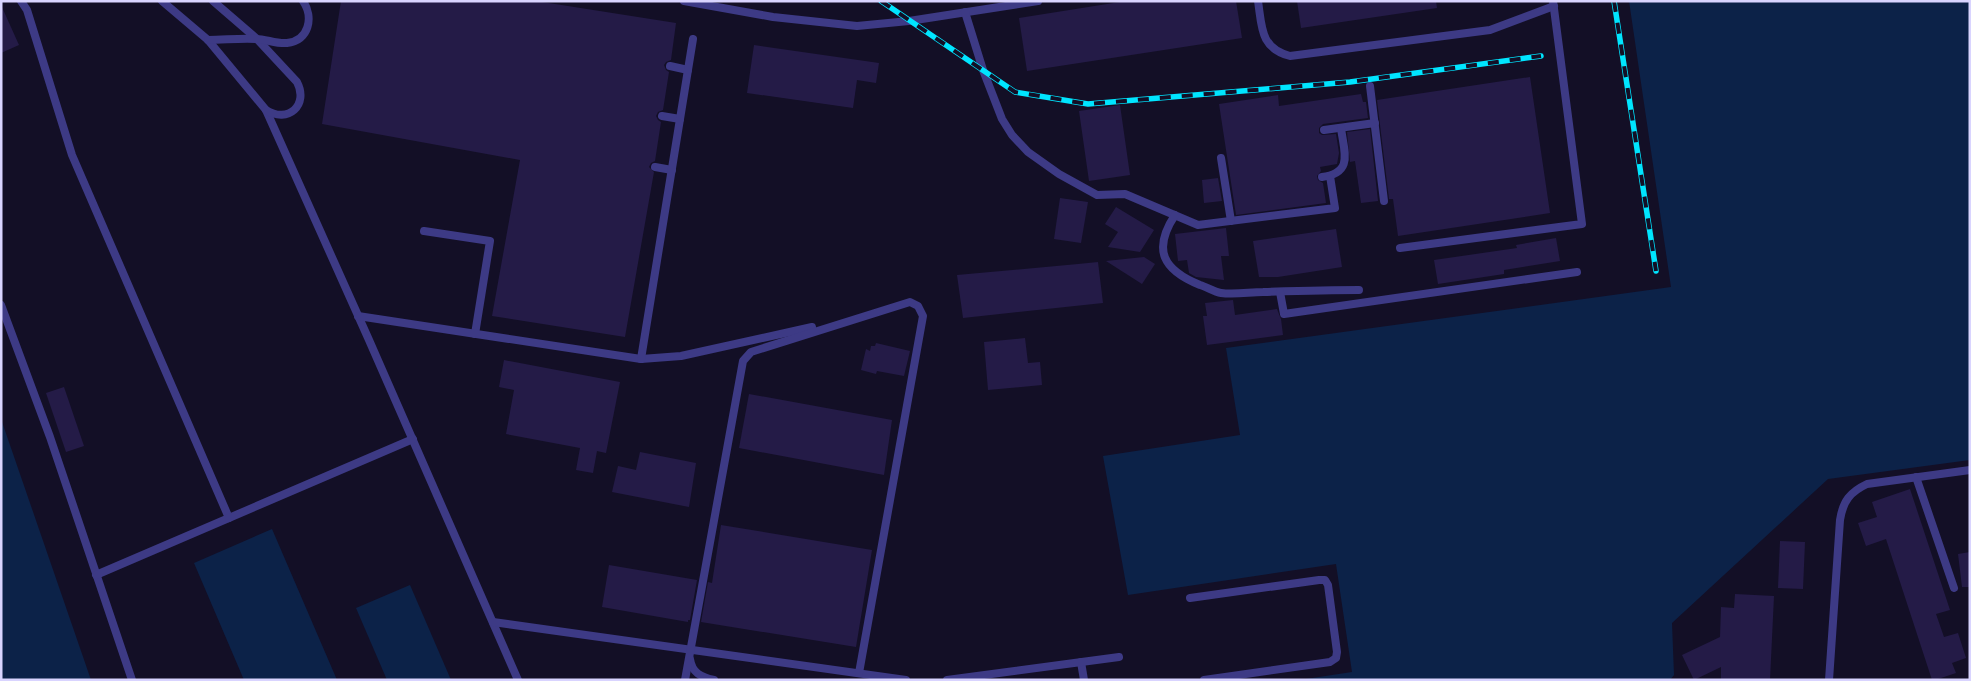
<svg xmlns="http://www.w3.org/2000/svg" width="1971" height="681" font-family="'Roboto Condensed',sans-serif">
	<style>
		.water { fill: #0c2248 }
		.building { fill: #241b47 }
		.lines { fill: none; stroke-linecap: round; stroke-linejoin: round }
		.lane { stroke: #3d3a85; stroke-width: 8 }
		.rail-casing { stroke: #00e5ff; stroke-width: 5.5 }
		.rail { stroke: #130f26; stroke-width: 4; stroke-dasharray: 11; stroke-linecap: butt }
	</style>
	<rect width="100%" height="100%" fill="#130f26"/>
	<g class="water">
		<polygon points="1629,1 1970,1 1970,460 1828,479 1672,623 1674,675 1670,680 1299,680 1352,672 1336,564 1128,595 1103,456 1240,435 1226,348 1671,287"/>
		<polygon points="1,419 91,680 1,680"/>
		<polygon points="272,529 337,680 244,680 194,563"/>
		<polygon points="410,585 451,680 387,680 356,608"/>
	</g>
	<g class="building">
		<polygon points="341,1 536,1 676,23 671,60 666,62 664,65 666,70 669,72 663,110 658,112 656,116 658,120 661,122 655,161 651,163 649,167 654,172 625,337 492,316 520,160 322,124"/>
		<polygon points="1126,1 1236,1 1242,38 1027,71 1019,18"/>
		<polygon points="1297,1 1436,1 1437,8 1301,28"/>
		<polygon points="1,5 19,45 1,53"/>
		<polygon points="754,45 879,63 876,83 857,80 853,108 747,93"/>
		<polygon points="1530,77 1550,213 1398,236 1393,199 1389,199 1377,100"/>
		<polygon points="1361,94 1363,102 1366,102 1368,118 1323,124 1319,128 1319,133 1322,135 1336,134 1339,153 1337,164 1320,167 1321,171 1317,176 1318,180 1323,183 1326,203 1236,215 1219,104 1278,95 1279,106"/>
		<polygon points="1120,105 1130,175 1089,181 1079,111"/>
		<polygon points="1370,129 1378,201 1361,203 1355,161 1350,162 1347,132"/>
		<polygon points="1218,178 1222,201 1204,203 1202,180"/>
		<polygon points="1060,198 1088,202 1081,243 1054,239"/>
		<polygon points="1116,207 1154,230 1140,252 1108,247 1118,232 1105,224"/>
		<polygon points="1226,228 1229,256 1221,256 1224,280 1196,277 1189,273 1187,260 1178,261 1175,234"/>
		<polygon points="1336,229 1342,267 1278,277 1259,277 1253,241"/>
		<polygon points="1556,238 1560,261 1504,270 1504,274 1438,284 1434,260 1517,248 1516,245"/>
		<polygon points="1144,257 1155,264 1142,284 1106,261"/>
		<polygon points="1098,262 1103,303 963,318 957,275 1078,264 1077,269 1078,264"/>
		<polygon points="1233,300 1235,315 1277,309 1281,319 1283,335 1207,345 1203,316 1207,316 1205,303"/>
		<polygon points="1025,338 1028,363 1040,362 1042,385 988,390 984,342"/>
		<polygon points="876,343 910,351 904,376 877,371 876,374 861,370 866,349 870,351 871,346 875,346"/>
		<polygon points="504,360 620,382 606,453 597,451 593,473 576,470 580,448 506,434 514,390 499,387"/>
		<polygon points="64,387 84,446 66,452 46,393"/>
		<polygon points="749,394 892,420 884,475 739,448"/>
		<polygon points="640,452 696,463 689,507 612,492 618,466 636,470"/>
		<polygon points="1910,489 1950,610 1936,614 1944,637 1958,633 1966,658 1952,663 1956,673 1935,680 1932,680 1886,539 1866,546 1858,523 1877,517 1872,502"/>
		<polygon points="721,525 872,550 856,647 701,622 708,582 712,583"/>
		<polygon points="1780,541 1805,542 1803,589 1778,588"/>
		<polygon points="1970,552 1970,587 1962,587 1958,554"/>
		<polygon points="609,565 697,580 690,620 688,620 688,622 602,607"/>
		<polygon points="1735,594 1774,596 1770,680 1721,680 1721,667 1694,680 1682,655 1720,637 1721,607 1734,608"/>
	</g>
	<g class="lines">
		<g class="lane">
			<polyline points="21,1 27,10 72,155 229,518"/>
			<polyline points="162,1 208,40 266,110 369,340 518,680"/>
			<path d="M213,1L257,39L297,82C309,105 288,124 266,110"/>
			<polyline points="684,1 773,17 857,26 909,21 1038,1"/>
			<path d="M1258,1C1262,27 1260,48 1290,56L1490,30L1554,6"/>
			<polyline points="965,12 983,70 1002,119 1012,135 1028,152 1059,174 1097,195 1125,194 1198,225 1335,208 1330,176"/>
			<path d="M208,40C224,40 240,38 256,39C266,39 276,44 287,43C309,41 314,17 303,1"/>
			<polyline points="670,66 688,70"/>
			<polyline points="1370,86 1384,201"/>
			<polyline points="662,116 680,119"/>
			<polyline points="1324,130 1375,123"/>
			<polyline points="1221,158 1231,221"/>
			<polyline points="655,167 672,170"/>
			<path d="M1322,177C1354,173 1344,152 1341,128"/>
			<path d="M1175,215C1152,250 1163,270 1200,285C1207,287 1214,292 1221,293C1235,295 1250,292 1263,292C1295,291 1327,290 1359,290"/>
			<polyline points="424,231 490,241 475,334"/>
			<polyline points="1400,248 1582,224 1553,1"/>
			<polyline points="1280,292 1284,314 1577,272"/>
			<polyline points="1,305 50,437 132,680"/>
			<polyline points="358,316 641,359 681,356 812,327"/>
			<polyline points="641,359 693,39"/>
			<polyline points="1916,477 1954,588"/>
			<polyline points="96,575 413,439"/>
			<polyline points="1190,598 1319,580 1325,580 1328,585 1337,652 1336,658 1330,662 1204,680"/>
			<polyline points="493,622 906,680"/>
			<path d="M690,659C692,673 701,677 714,680"/>
			<polyline points="1081,662 1084,680"/>
			<polyline points="685,680 743,361 751,352 910,302 918,306 923,316 859,673"/>
			<polyline points="947,680 1119,657"/>
			<path d="M1829,680L1840,520C1843,501 1850,492 1867,484L1970,470"/>
		</g>
		<g class="rail-casing">
			<g id="rail">
				<polyline points="881,1 1015,92 1088,104 1350,82 1541,56"/>
				<polyline points="1614,1 1656,271"/>
			</g>
		</g>
		<use href="#rail" class="rail"/>
	</g>
	<rect width="1971" height="681" fill="none" stroke="#d9d4ff" stroke-width="5"/>
</svg>
